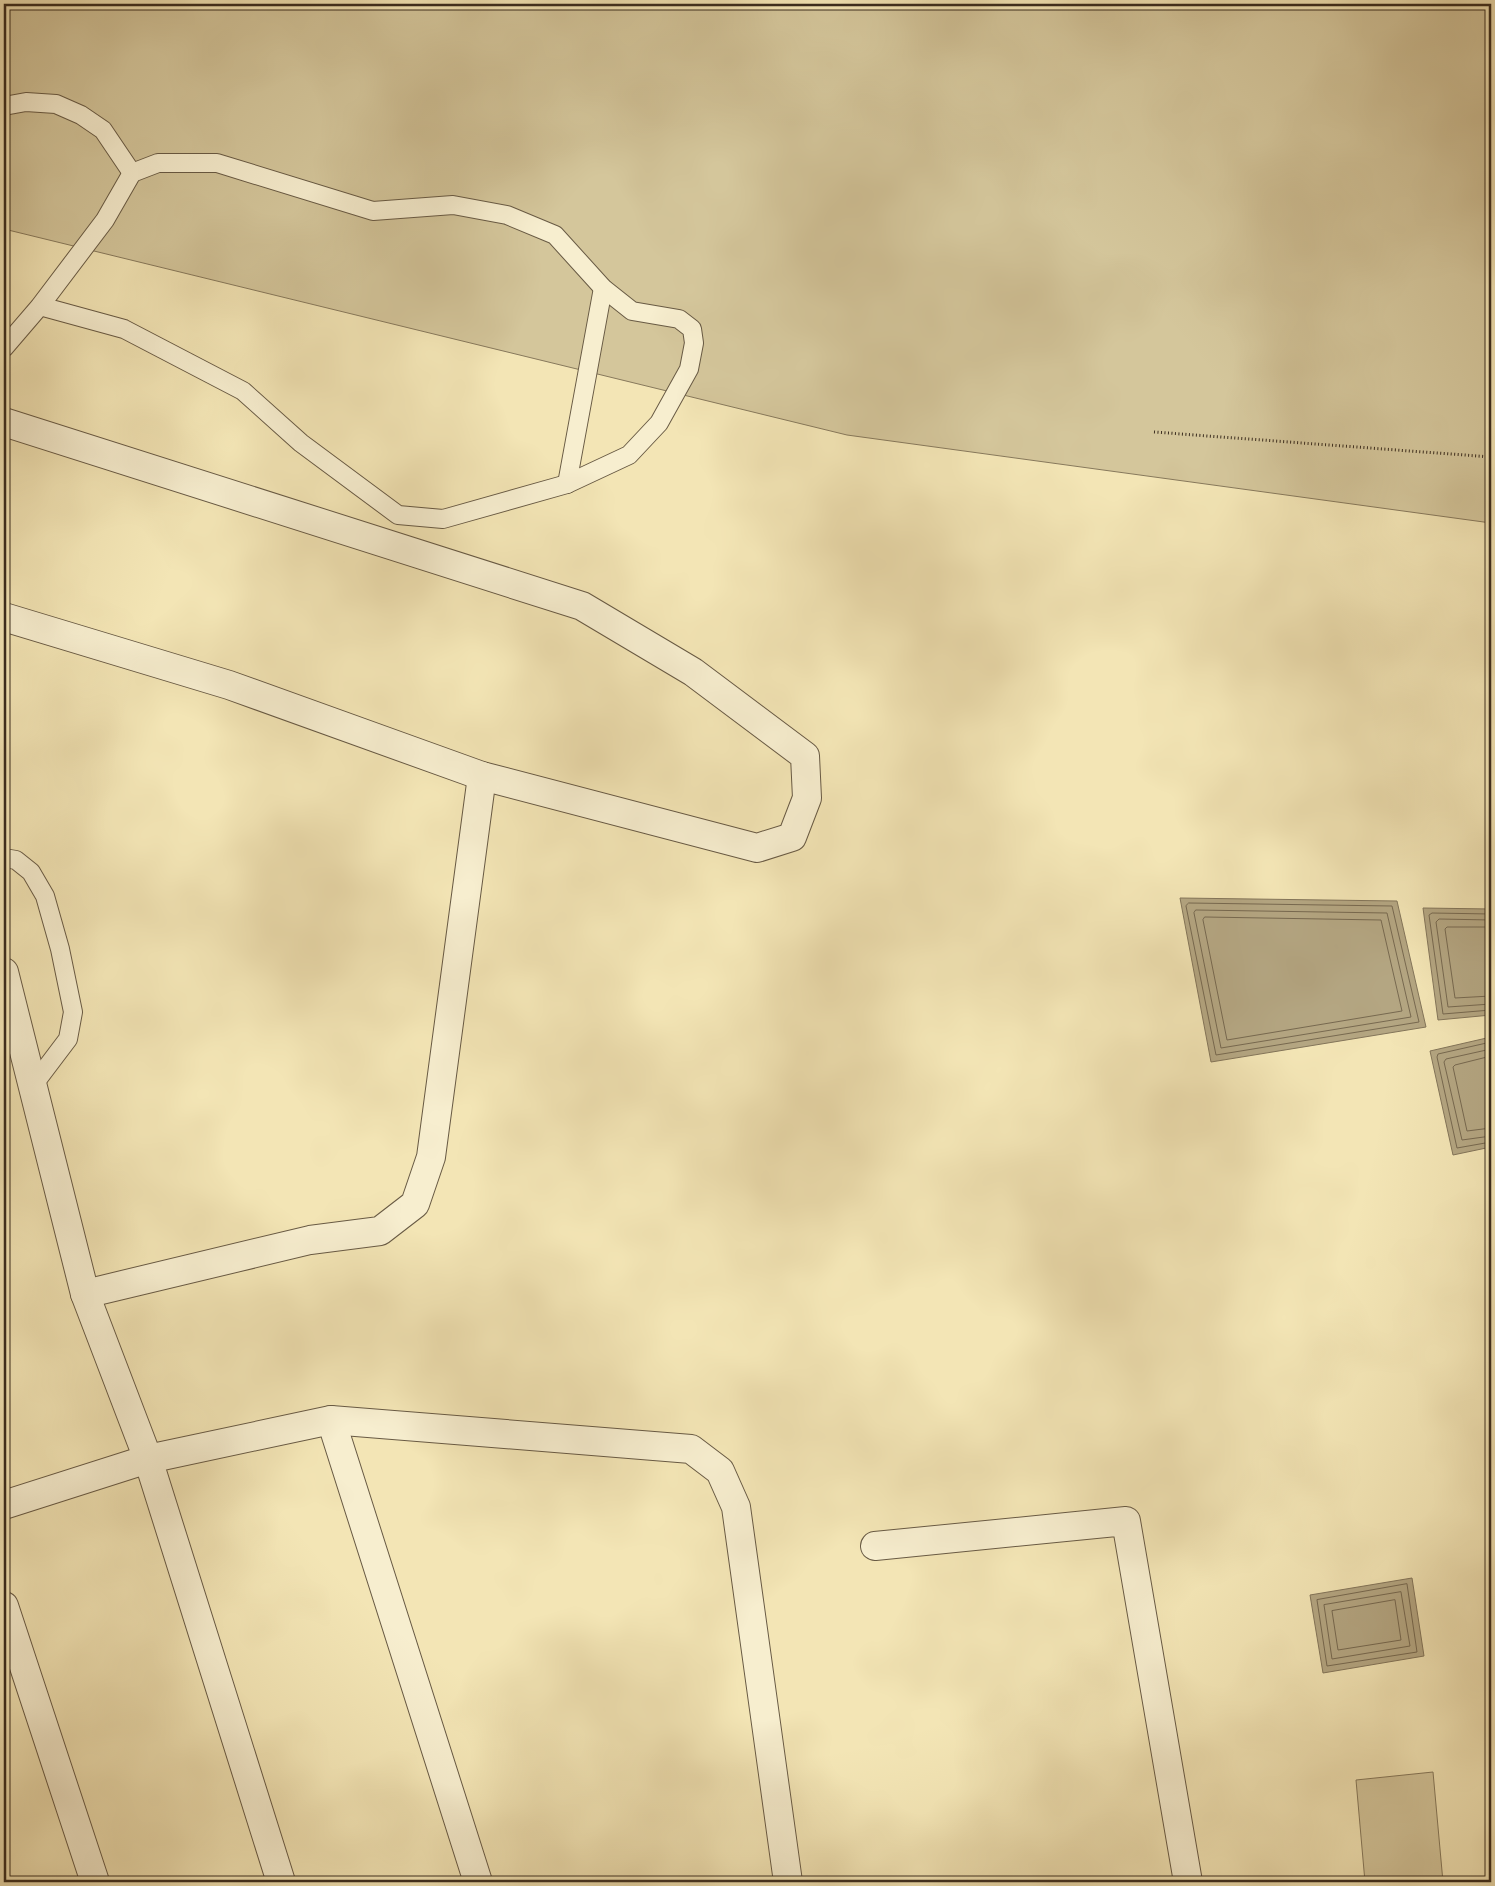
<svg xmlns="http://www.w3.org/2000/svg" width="1495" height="1886" font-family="'EB Garamond',serif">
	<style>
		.grass { fill: #d4c69b; stroke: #87795c }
		.water { fill: #b4a682; stroke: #83755a }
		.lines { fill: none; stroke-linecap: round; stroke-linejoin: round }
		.shore { stroke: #776950; stroke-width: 1 }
		.service-casing { stroke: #685a44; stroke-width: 20 }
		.minor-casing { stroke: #685a44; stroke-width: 30 }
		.path { stroke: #3a2c1e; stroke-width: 3; stroke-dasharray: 1 2.5; stroke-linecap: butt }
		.service { stroke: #f7eecf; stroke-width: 18 }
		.minor { stroke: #f7eecf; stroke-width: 28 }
	</style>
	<rect width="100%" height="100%" fill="#f3e5b5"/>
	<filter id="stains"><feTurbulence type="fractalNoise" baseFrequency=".004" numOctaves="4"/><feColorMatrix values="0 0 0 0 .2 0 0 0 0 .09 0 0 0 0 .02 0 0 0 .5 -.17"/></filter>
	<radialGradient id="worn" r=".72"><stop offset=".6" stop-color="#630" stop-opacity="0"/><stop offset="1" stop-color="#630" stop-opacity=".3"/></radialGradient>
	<g class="grass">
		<polygon points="4,4 1491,4 1491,523 847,435 4,229"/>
		<polygon points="1433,1772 1443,1882 1365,1882 1356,1780"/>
	</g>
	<g class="water">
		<polygon points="1180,898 1397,901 1426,1027 1211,1062"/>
		<polygon points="1423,908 1491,909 1491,1015 1438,1020"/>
		<polygon points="1491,1037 1491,1147 1453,1155 1430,1051"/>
		<polygon points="1412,1578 1424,1656 1323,1673 1310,1595"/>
	</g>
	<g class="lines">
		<g class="shore">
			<polygon points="1189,903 1392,906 1419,1022 1216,1055 1186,906"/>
			<polygon points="1196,910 1387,913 1411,1017 1221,1048 1194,913"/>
			<polyline points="1491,914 1432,913 1429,915 1443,1014 1491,1010"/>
			<polygon points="1205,917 1381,920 1402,1011 1227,1040 1203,920"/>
			<polyline points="1491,920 1439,919 1436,922 1448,1007 1491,1004"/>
			<polyline points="1491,927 1447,927 1445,929 1455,998 1491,996"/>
			<polyline points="1491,1042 1438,1054 1437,1057 1457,1148 1491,1142"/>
			<polyline points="1491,1049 1446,1059 1444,1062 1462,1140 1491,1136"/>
			<polyline points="1491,1056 1455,1065 1453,1067 1467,1131 1491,1128"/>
			<polygon points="1407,1584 1417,1652 1327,1666 1317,1600"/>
			<polygon points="1401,1592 1410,1646 1332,1659 1324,1605"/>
			<polygon points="1395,1600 1401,1640 1338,1650 1332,1611"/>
		</g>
		<g class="service-casing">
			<g id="service">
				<polyline points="4,106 26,102 56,104 81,115 103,130 132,173"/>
				<polyline points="4,348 40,306 105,220 132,173 158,163 217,163 373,211 453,205 507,215 555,235 603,288 632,311 679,319 692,329 694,343 689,369 659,423 629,455 567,484 443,519 398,515 301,443 243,391 124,329 40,306"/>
				<polyline points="567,484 603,288"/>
				<polyline points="4,858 16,860 31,872 45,896 60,949 73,1012 68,1039 34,1084"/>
			</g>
		</g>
		<g class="minor-casing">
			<g id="minor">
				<polyline points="4,422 582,606 693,672 805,756 807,798 792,837 757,848 482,776 229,685 4,617"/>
				<polyline points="4,972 85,1294 148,1459 281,1882"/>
				<polyline points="85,1294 310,1240 380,1231 415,1204 431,1157 482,776"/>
				<polyline points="331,1420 478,1882"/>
				<polyline points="4,1505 148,1459 331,1420 691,1449 720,1471 736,1507 788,1882"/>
				<polyline points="875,1546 1126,1521 1188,1882"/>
				<polyline points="4,1606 95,1882"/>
			</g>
		</g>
		<polyline class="path" points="1154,432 1491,457"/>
		<use href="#service" class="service"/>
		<use href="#minor" class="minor"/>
	</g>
	<rect width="1495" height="1886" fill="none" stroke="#f3e5b5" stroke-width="20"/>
	<rect x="5" y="5" width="1485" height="1876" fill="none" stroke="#3a2c1e" stroke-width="2.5"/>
	<rect x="10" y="10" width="1475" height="1866" fill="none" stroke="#3a2c1e"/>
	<rect width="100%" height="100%" filter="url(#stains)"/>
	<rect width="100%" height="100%" fill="url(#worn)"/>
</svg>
